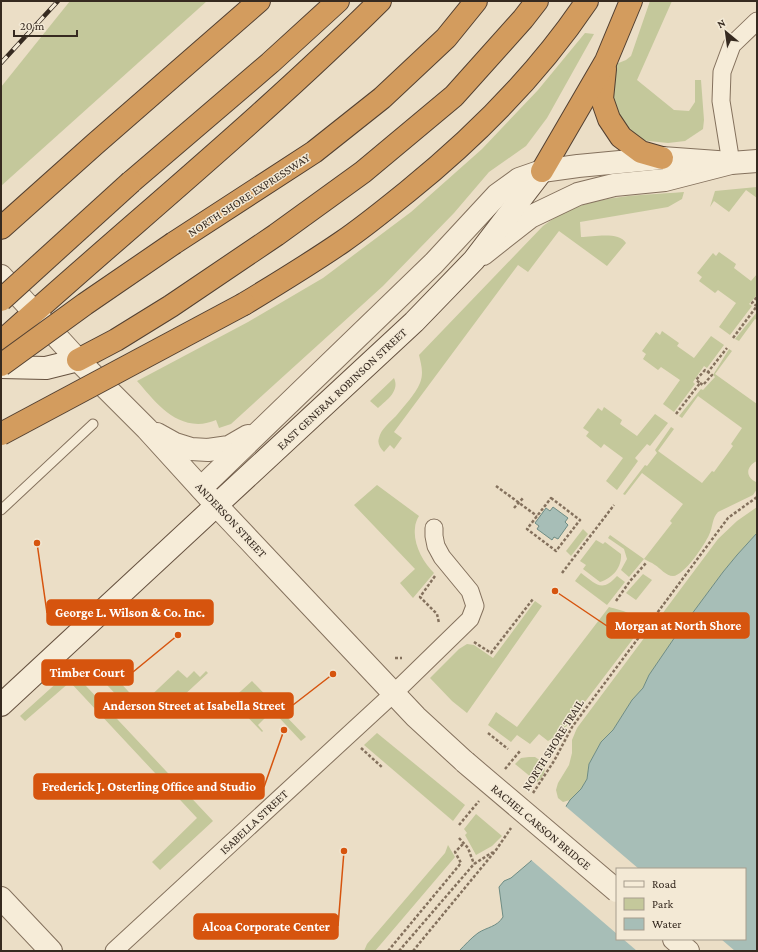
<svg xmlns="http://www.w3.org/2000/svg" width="758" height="952" font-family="'Crimson Pro',serif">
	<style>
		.green { fill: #c4c89b }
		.water { fill: #a7beb7; stroke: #6e8c84; fill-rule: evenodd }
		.pier { fill: #ebdec6 }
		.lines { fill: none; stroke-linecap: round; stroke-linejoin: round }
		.service-casing { stroke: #84715d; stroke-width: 11 }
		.minor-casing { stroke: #84715d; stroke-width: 19 }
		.tertiary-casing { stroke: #84715d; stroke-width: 24 }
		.secondary-casing { stroke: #665240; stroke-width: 24 }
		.motorway-casing { stroke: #534031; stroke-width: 24 }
		.path { stroke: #84715d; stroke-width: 2.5; stroke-dasharray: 3 2; stroke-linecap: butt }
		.service { stroke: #f6ecd8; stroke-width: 9 }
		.minor { stroke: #f6ecd8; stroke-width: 17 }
		.tertiary { stroke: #f6ecd8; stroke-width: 22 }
		.secondary { stroke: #f6ecd8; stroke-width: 22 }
		.motorway { stroke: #d39c5e; stroke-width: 22 }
		.rail-casing { stroke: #362a20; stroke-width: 4.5 }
		.rail { stroke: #f3e9d5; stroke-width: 3; stroke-dasharray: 9; stroke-linecap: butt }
		.tertiary-bridge-casing { stroke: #84715d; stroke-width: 24; stroke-linecap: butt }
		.motorway-bridge-casing { stroke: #534031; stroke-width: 24; stroke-linecap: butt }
		.tertiary-bridge { stroke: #f6ecd8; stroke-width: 22 }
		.motorway-bridge { stroke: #d39c5e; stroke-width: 22 }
		.labels { text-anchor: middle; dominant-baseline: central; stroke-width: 3; stroke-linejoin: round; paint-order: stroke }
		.street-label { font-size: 12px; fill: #362a20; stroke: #f3e9d5 }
		.leader { fill: none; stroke: #d6540e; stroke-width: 1.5 }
		.callout-dot { fill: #d6540e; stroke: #f3e9d5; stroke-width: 1.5 }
		.callout { fill: #d6540e; stroke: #d6540e; stroke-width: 1.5 }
		.callout-label { font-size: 13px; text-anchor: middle; font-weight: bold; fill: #fff }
	</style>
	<rect width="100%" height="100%" fill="#ebdec6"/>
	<g class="green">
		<polygon points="70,1 207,1 1,186 1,87"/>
		<polygon points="650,1 672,1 637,80 674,110 689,111 695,102 695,80 701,80 704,120 703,129 685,141 668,143 639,140 621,126 607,84 616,64 626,60 631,56"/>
		<path d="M585,33L594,34L547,118L526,146L489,172L454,213L383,286L231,424L219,428L216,420C211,422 204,424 198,424C170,423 154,400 137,381L248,322L323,278L411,212L482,149L538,90Z"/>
		<polygon points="757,187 757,198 746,190 729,212 714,201 710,207 715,191"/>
		<path d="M684,192L682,199L668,207L580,222L581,237C593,237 619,231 626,243L607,266L559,231L528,272L518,265L394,432L402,438L394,449L390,445L384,452C380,448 377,443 379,438C381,429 390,422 396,416C404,406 415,395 420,383C424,373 421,364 419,355L543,226C584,194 635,196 684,192Z"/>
		<polygon points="719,252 736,264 734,268 751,281 757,274 757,295 749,304 752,306 730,335 719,327 736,303 718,290 715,293 699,281 702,277 697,273 713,253 716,256"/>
		<polygon points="757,312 757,320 755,319 739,341 735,339"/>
		<polygon points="662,331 679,343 677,346 694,358 711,336 724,345 707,368 704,366 693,382 695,384 674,412 663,404 680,380 661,367 658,370 643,359 646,354 642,351 656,332 660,335"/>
		<path d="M729,349L732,351L715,374L757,404V461C746,466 745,477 756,482L757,489L753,495L718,512C712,518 713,527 709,535C705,544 684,576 673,576C666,576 660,568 655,565C651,562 647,561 644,559L629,577L621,570L627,559L624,549L608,538L610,535L644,559L672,523L670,521L683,504L642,473L625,495L623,494L645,465L647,466L657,453L655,450L671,427L674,429L658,451L702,483L712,471L714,472L733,446L731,444L742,428L698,396L682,418L679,416L701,389L703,390L715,377L713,375Z"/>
		<path d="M394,378C400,391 387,400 378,408L370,401Z"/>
		<polygon points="604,407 622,420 620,424 637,436 655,414 668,423 650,446 647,444 635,458 638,461 617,490 606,481 623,458 604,444 601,448 586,436 589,432 583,428 598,408 602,411"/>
		<path d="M377,485L419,516C417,519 415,524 415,528C413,544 423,562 434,573L413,598L400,583L415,569L354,505Z"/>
		<polygon points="757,507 757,533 737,555 723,572 677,634 649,675 643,688 632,700 613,730 601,742 589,764 587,779 581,789 570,800 563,802 558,798 556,790 558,783 569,765 572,753 572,740 577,728 718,539 737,521"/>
		<polygon points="583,529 588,534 571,556 566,551"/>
		<path d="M596,540L603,544L605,542L621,554C622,567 613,578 600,582L583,569L586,565L580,561Z"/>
		<path d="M581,573C596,584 602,593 617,576L625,582L607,605L575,581Z"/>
		<polygon points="643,574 652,580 636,600 626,593"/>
		<polygon points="535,601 542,606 467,713 452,701 430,678 459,649 467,644 474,645 493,658"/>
		<path d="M609,607C622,611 641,613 639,631L562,732L548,741L539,734L530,744L517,735L511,742L488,725L496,712L517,727Z"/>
		<polygon points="71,670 213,821 160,870 152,862 197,818 70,682 25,721 20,716"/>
		<polygon points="178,670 187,678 194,671 200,677 206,671 208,673 168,710 156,699 137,717 107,685 115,677 141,705"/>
		<polygon points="252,681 306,737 301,741 271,709 264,715 266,717 258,725 263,731 262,732 231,700"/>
		<polygon points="377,733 465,805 453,821 364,745"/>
		<path d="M529,757H535L544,763C546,771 544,777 537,782L515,764L521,758Z"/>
		<polygon points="476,814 502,836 492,846 476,855 465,835 467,833 464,829"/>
		<polygon points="448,845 455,857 375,951 364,951 367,944 445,853"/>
	</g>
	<g class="water">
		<polygon points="553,507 568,518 565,522 568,525 558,539 554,537 552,540 537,529 539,526 535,523 546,508 550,511"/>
		<path d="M757,533V951H459C465,945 471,938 478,933C487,927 497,927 503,917L499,887L504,881L511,878L531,861L570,800L581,789L587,779L589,764L601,742L613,730L632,700L643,688L649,675L677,634L723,572L737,555ZM617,869H745V939H617Z"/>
	</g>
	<g class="pier">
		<polygon points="564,805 639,869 617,869 617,934 530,859"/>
		<polygon points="623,939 721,939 735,951 637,951"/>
	</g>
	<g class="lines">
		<g class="service-casing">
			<polyline id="service" points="1,510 93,424"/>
		</g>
		<g class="minor-casing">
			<g id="minor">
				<polyline points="731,163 721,101 722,72 732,45 757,21"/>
				<polyline points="114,951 394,693 470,619 475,606 470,591 442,557 436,546 434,536 434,528"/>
			</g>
		</g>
		<g class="tertiary-casing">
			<g id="tertiary">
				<polyline points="483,254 530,217 578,194 614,185 665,180 731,163 757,161"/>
				<polyline points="1,276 78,360 147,429 217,506 416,717 465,762"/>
				<polyline points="157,434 175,444 191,449 208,450 229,447 248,436"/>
				<polyline points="201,488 434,263 497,195 519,179 542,171 578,166 662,158 731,163"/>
				<polyline points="1,898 51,951"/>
				<polyline points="674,939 688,951"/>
			</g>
		</g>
		<g class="secondary-casing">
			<g id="secondary">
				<polyline points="1,367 46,368 78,360"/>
				<polyline points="1,705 414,322 474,260 542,171"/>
			</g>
		</g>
		<g class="motorway-casing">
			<g id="motorway">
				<polyline points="605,69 602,99 609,119 621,137 641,152 662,158"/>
				<polyline points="542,171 606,61 631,1"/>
				<polyline points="131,182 270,63 338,1"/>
				<polyline points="1,228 95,144 259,1"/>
				<polyline points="174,243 314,152 382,98 446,38 476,1"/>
				<path d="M244,304C277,284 310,264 342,242C364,227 386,209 407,192C475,137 538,74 587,1"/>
				<path d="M1,342C127,228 259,121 380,1"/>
				<polyline points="78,360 116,340 171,306 276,235 363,172 454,96 523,19 537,1"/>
			</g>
		</g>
		<g class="path">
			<polyline points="733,338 757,306 752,303 757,297"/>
			<polyline points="700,383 703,385 712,375 708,372"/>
			<polyline points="676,414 700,383 696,380 705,370 708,372 727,348"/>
			<polyline points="496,486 537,516"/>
			<polygon points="551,498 580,520 556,551 527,529"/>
			<polyline points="514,508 523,498"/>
			<polyline points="562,573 614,505"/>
			<polyline points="435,576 420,597 437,614 439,623"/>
			<polyline points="616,601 630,581 646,563"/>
			<polyline points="474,642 491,653 533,599"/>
			<polyline points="395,658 402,658"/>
			<polyline points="488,733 508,749"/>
			<polyline points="361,748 383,768"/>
			<polyline points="505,769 520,751"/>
			<polyline points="533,793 554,761 572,727 728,518 757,497"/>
			<polyline points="459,825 479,801"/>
			<polyline points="459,838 468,848 474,864"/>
			<polyline points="388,951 461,863 455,852 464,843"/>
			<polyline points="399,951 474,864 493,852"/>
			<polyline points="413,951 496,850 511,828"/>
		</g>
		<use href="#service" class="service"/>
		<use href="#minor" class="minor"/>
		<use href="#tertiary" class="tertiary"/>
		<use href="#secondary" class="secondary"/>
		<use href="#motorway" class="motorway"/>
		<g class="rail-casing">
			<polyline id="rail" points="1,63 58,1"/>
		</g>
		<use href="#rail" class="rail"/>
		<g class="tertiary-bridge-casing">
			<polyline id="tertiary-bridge" points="465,762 617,891"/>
		</g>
		<g class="motorway-bridge-casing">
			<g id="motorway-bridge">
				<polyline points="1,300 131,182"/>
				<polyline points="1,365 85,304 174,243"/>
				<polyline points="1,434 244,304"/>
			</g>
		</g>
		<use href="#tertiary-bridge" class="tertiary-bridge"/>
		<use href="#motorway-bridge" class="motorway-bridge"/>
	</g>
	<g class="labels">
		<g class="street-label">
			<text transform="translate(249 195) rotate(-33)">NORTH SHORE EXPRESSWAY</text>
			<text transform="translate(342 389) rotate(-43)">EAST GENERAL ROBINSON STREET</text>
			<text transform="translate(231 520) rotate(47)">ANDERSON STREET</text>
			<text transform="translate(553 745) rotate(-58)">NORTH SHORE TRAIL</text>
			<text transform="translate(254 822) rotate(-43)">ISABELLA STREET</text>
			<text transform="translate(541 827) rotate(40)">RACHEL CARSON BRIDGE</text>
		</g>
	</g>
	<path class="leader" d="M37 543L47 613M555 591L607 626M178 635L133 672M333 674L293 705M284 730L264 787M344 851L338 926"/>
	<g class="callout-dot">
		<circle cx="37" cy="543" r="4"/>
		<circle cx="555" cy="591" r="4"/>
		<circle cx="178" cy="635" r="4"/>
		<circle cx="333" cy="674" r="4"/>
		<circle cx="284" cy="730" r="4"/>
		<circle cx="344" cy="851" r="4"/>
	</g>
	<g class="callout">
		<rect x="47" y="600" width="166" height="25" rx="4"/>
		<rect x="607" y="613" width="142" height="25" rx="4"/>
		<rect x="42" y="660" width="91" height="25" rx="4"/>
		<rect x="95" y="693" width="198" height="25" rx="4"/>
		<rect x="34" y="774" width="230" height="25" rx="4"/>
		<rect x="194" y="914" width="144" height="25" rx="4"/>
	</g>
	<g class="callout-label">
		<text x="130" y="617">George L. Wilson &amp; Co. Inc.</text>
		<text x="678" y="630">Morgan at North Shore</text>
		<text x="87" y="677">Timber Court</text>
		<text x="194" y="710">Anderson Street at Isabella Street</text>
		<text x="149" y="791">Frederick J. Osterling Office and Studio</text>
		<text x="266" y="931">Alcoa Corporate Center</text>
	</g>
	<rect width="758" height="952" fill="none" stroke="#362a20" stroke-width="4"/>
	<rect x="616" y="868" width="130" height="72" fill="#f3e9d5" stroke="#a79d8d"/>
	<rect x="624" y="881" width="20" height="6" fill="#f6ecd8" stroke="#a79d8d"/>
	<text x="652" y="888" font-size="12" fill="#362a20">Road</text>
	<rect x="624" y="898" width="20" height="12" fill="#c4c89b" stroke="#a79d8d"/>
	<text x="652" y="908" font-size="12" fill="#362a20">Park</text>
	<rect x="624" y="918" width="20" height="12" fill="#a7beb7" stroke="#a79d8d"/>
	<text x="652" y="928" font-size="12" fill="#362a20">Water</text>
	<g transform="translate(726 32) rotate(331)" stroke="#f3e9d5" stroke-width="3" paint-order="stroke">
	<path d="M0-3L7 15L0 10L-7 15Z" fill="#362a20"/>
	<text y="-6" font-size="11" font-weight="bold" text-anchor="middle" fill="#362a20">N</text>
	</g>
	<path d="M14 30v6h63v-6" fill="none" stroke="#362a20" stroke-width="2"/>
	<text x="20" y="30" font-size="12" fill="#362a20" stroke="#f3e9d5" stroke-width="3" paint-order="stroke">20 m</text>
</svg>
